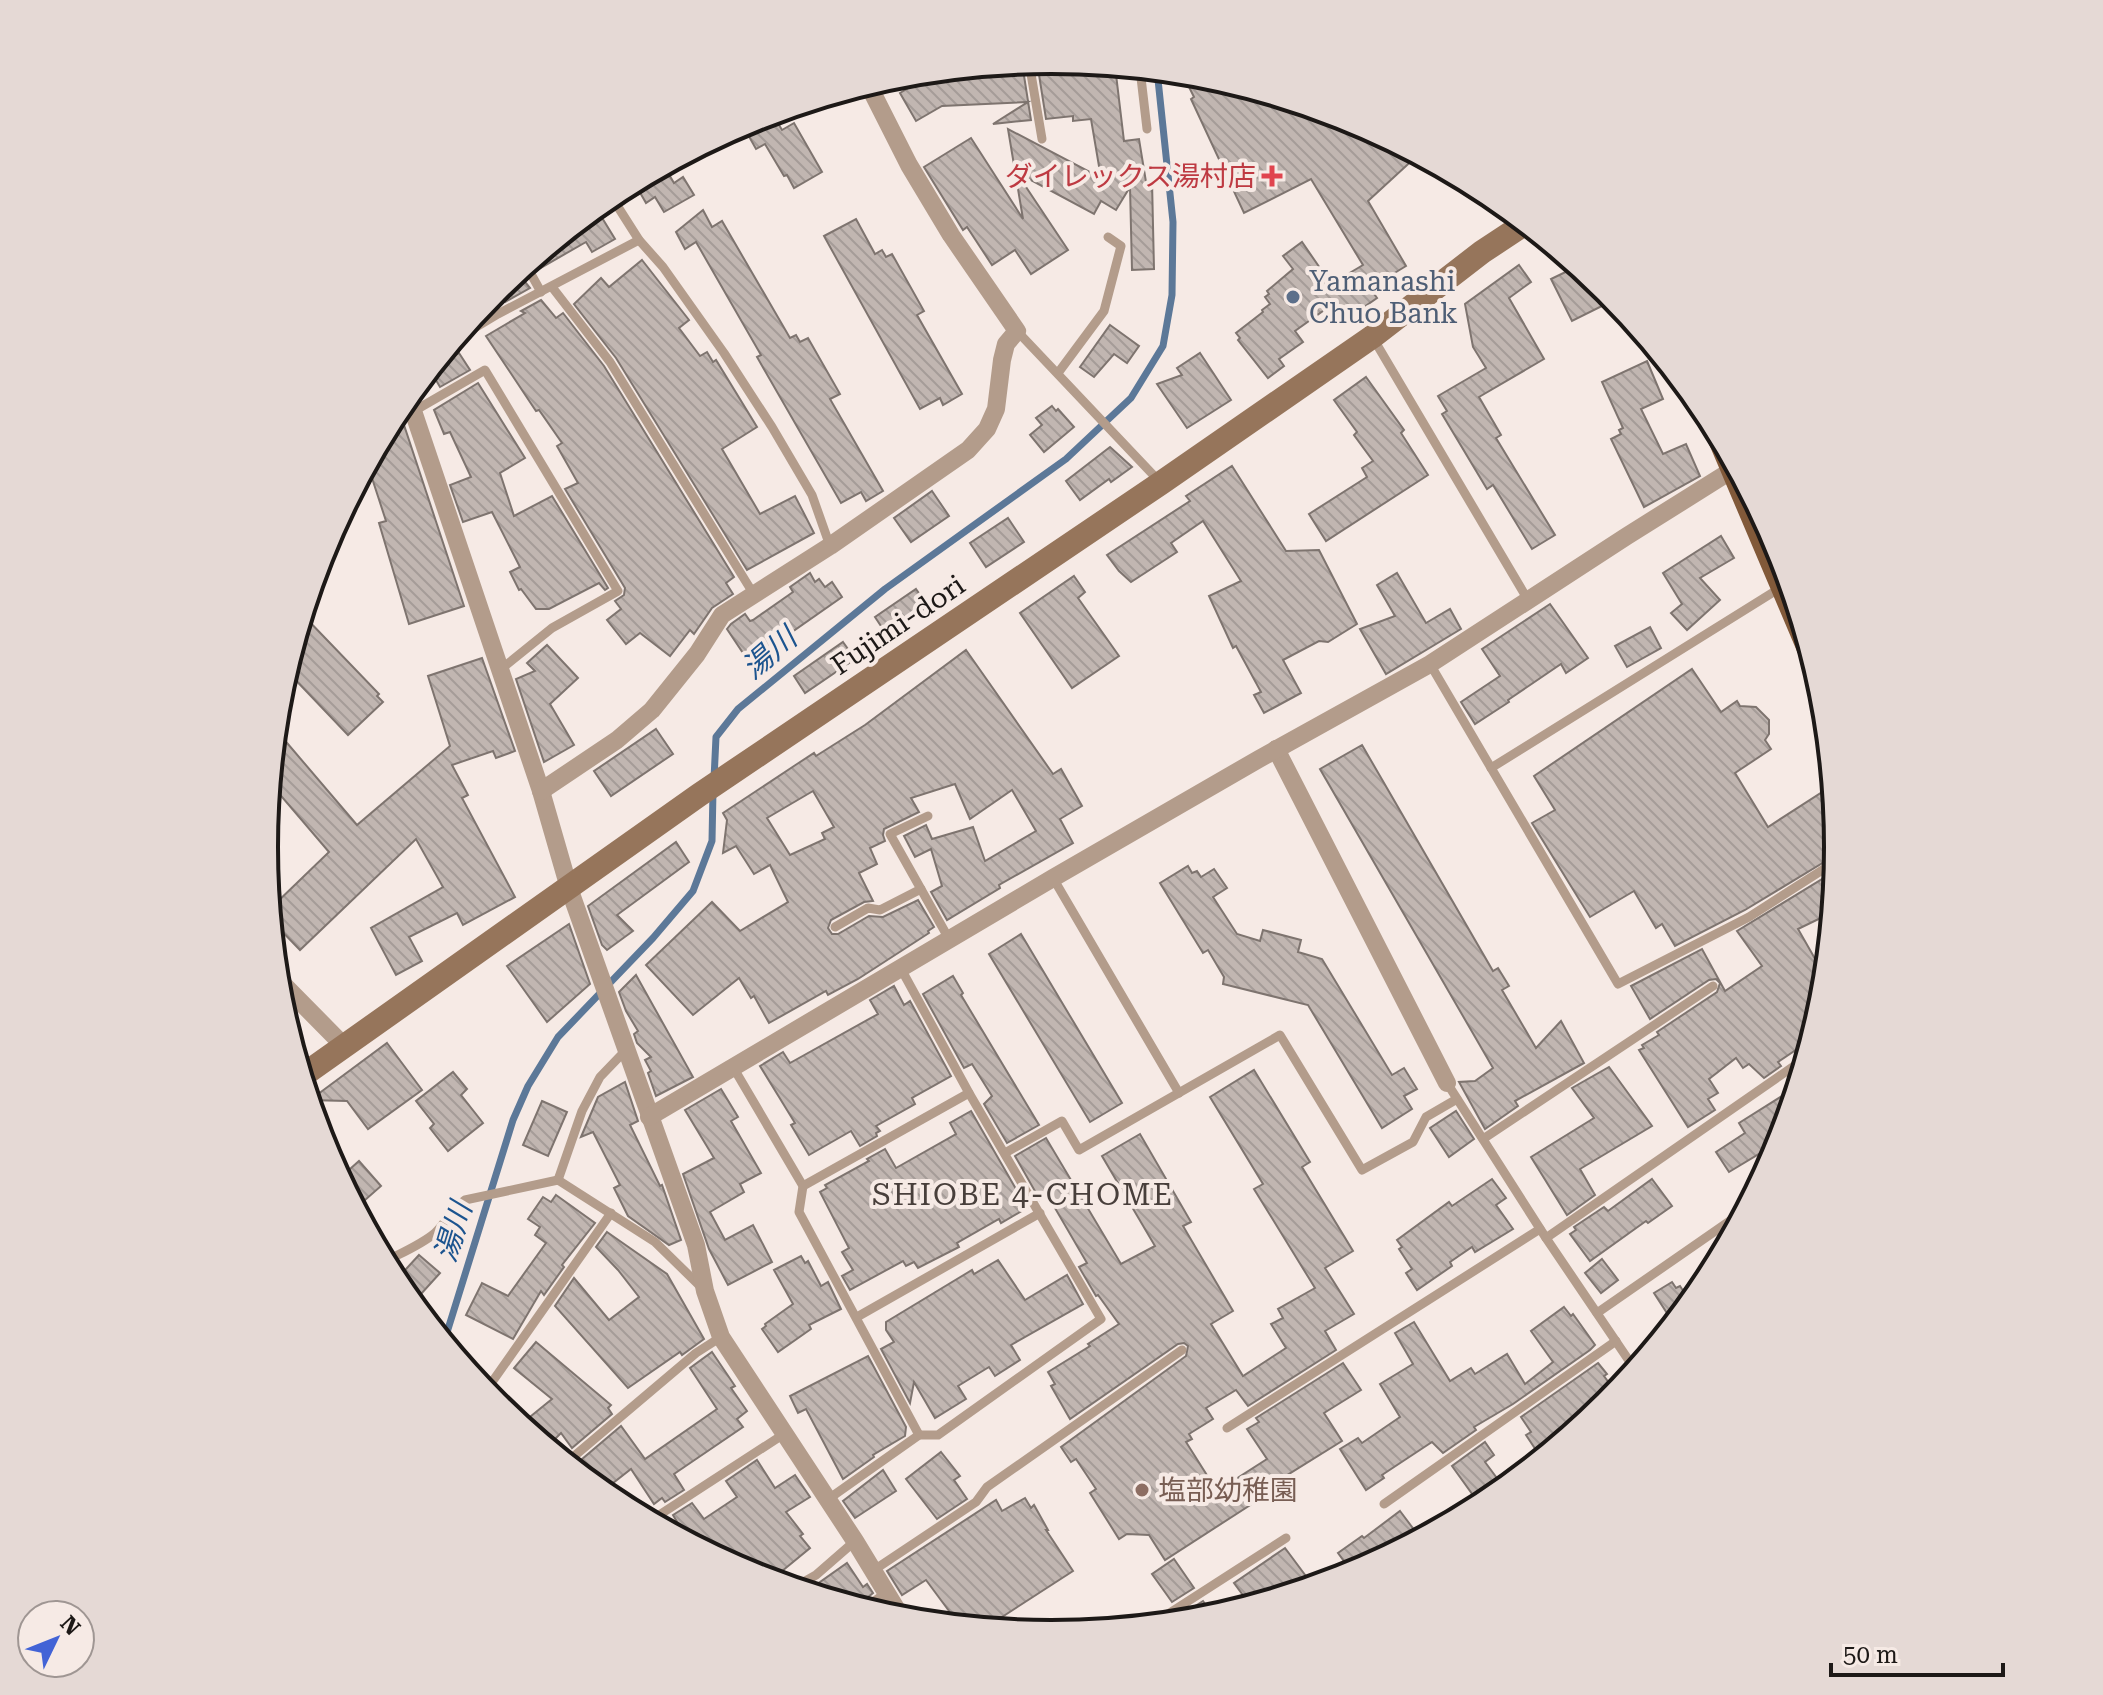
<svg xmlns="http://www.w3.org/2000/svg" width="2103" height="1695" font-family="'Roboto Serif','Noto Sans JP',serif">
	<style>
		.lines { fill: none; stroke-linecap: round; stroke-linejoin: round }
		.stream { stroke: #5c7898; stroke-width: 7 }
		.building { fill: url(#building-back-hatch); stroke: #7e746f; stroke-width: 2; fill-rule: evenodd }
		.lane { stroke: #b39c8b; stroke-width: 9 }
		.street { stroke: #b39c8b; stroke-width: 18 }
		.secondary { stroke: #96755b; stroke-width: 24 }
		.primary { stroke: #815939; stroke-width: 24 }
		.health-dot { fill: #e0444e; stroke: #f6eae5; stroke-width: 3 }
		.service-dot { fill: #5c6f8a; stroke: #f6eae5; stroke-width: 3 }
		.education-dot { fill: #8d6e63; stroke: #f6eae5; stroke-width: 3 }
		.labels { text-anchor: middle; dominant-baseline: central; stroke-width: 8; stroke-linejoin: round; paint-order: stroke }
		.health-label { font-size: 28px; fill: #be3a42; stroke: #f6eae5; text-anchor: end }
		.service-label { font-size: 28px; fill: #4e5e75; stroke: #f6eae5; text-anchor: start }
		.street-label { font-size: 28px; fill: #1d1917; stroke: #f6eae5 }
		.education-label { font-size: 28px; fill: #785e54; stroke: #f6eae5; text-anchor: start }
		.water-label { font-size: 30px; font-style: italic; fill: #1c548f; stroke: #f6eae5 }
		.neighbourhood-label { font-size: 30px; letter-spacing: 2px; fill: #483f3b; stroke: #f6eae5 }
		.rim { fill: none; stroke: #1d1917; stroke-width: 4 }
	</style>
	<defs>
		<pattern id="building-back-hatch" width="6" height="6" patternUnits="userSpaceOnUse" patternTransform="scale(2)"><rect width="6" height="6" fill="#c1b6b1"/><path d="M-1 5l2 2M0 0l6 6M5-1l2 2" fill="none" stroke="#a59c98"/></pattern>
	</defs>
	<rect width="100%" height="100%" fill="#f6eae5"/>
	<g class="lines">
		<g class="stream">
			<polyline points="714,779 716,737 738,709 885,589 1066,459 1131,398 1163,346 1172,295 1173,222 1157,70"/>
			<polyline points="444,1342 513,1120 528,1086 558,1037 653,938 693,891 712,841 713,791"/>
		</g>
	</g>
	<g class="building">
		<polygon points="1052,60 1115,66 1124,141 1139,139 1146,182 1152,181 1154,269 1132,270 1130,187 1116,210 1101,201 1094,214 1016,172 1068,250 1031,274 1015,250 992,265 967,227 963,230 924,167 971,138 1023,219 1008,129 1101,178 1091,119 1073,121 1073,116 1046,119 1037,62"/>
		<polygon points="1022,63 1031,120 993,124 1028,102 942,106 916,121 900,93 937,71"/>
		<polygon points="1182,73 1206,75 1353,120 1418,155 1368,201 1406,266 1370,288 1377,298 1341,323 1330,306 1295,331 1303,342 1279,359 1284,366 1268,378 1238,340 1240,338 1236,333 1263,312 1262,310 1270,304 1265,297 1269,294 1267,291 1293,269 1283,256 1302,242 1331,284 1363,265 1311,179 1244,213 1191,99 1194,97"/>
		<polygon points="772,113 782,130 794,123 822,172 794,188 787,175 784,176 765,144 756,149 742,124"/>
		<polygon points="664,166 674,183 683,177 694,195 664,212 655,197 646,203 634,182"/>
		<polygon points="596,208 615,239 592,252 586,242 537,270 532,260"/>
		<polygon points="703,210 712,227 722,221 790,338 796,335 800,342 808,338 840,394 830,399 883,491 866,501 861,492 841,503 757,357 761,355 696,242 685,249 676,232"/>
		<polygon points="856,219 875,254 882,250 886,257 892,254 924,311 917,315 962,394 943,405 940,398 920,409 824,236"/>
		<polygon points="642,260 689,320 679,328 700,356 707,352 713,362 716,360 757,427 722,449 760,514 795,496 814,533 747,570 616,358 574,304 601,278 609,287"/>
		<polygon points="1519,265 1531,282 1509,298 1544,359 1479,397 1501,435 1496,438 1555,535 1532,549 1493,485 1487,489 1442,414 1447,411 1438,396 1486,368 1473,347 1465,304"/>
		<polygon points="1578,266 1593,278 1606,304 1572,321 1551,279"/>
		<polygon points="517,272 530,288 505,302 492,294"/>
		<polygon points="541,300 556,318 563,313 604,366 734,577 726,583 733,594 712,608 694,634 690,630 670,656 640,633 626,644 607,620 621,609 615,601 624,595 625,588 565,489 578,483 557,446 562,443 539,410 536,411 486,336 525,313 521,311"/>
		<polygon points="1110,325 1139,346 1127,363 1114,354 1094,377 1080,367"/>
		<polygon points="459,353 470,370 440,387 430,370"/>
		<polygon points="1200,353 1231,400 1187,428 1157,384 1182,375 1177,368"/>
		<polygon points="1647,361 1663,399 1641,409 1663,454 1686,444 1700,476 1644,507 1611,439 1621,434 1619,430 1623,428 1602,382"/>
		<polygon points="1366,377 1404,430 1401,433 1428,475 1326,541 1309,514 1367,477 1362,468 1373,461 1354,435 1357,432 1334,400"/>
		<polygon points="478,383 525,458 500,473 514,516 552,496 608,588 605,590 599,583 549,609 536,609 521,589 519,590 510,572 520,567 492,512 463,522 450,485 471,477 450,432 444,434 434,410"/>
		<polygon points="1052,406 1056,411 1058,409 1074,427 1044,452 1030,435 1042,425 1036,418"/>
		<polygon points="404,425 464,606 409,624 379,523 386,521 371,475 374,473 370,461 385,433 391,433"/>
		<polygon points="1110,447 1132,467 1111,482 1109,479 1080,500 1066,481"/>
		<polygon points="1232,466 1286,551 1319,550 1357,624 1328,642 1319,641 1283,660 1301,693 1264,713 1254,695 1261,692 1236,646 1233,648 1209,596 1241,581 1203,521 1171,543 1177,552 1131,582 1119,571 1107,555 1190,501 1186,496"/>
		<polygon points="932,491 949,516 911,542 894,518"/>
		<polygon points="1008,518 1024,542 986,567 970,543"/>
		<polygon points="1721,536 1734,558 1700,578 1720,600 1687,630 1671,613 1682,604 1663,573"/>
		<polygon points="810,573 815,582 819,579 825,587 832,582 842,597 749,662 727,629 731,624 745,614 750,621 753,620 793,592 790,587"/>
		<polygon points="1397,573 1426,623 1450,609 1461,629 1386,674 1360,629 1395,616 1377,585"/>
		<polygon points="1074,576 1085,592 1078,598 1119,656 1072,688 1020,613"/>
		<polygon points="916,589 928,606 887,635 875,617"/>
		<polygon points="1550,604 1588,658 1566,673 1561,664 1508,700 1509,702 1475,724 1461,702 1500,676 1482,649"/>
		<polygon points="303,615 379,694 377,696 383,702 348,735 286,670"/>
		<polygon points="1650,627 1661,648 1627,667 1615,646"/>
		<polygon points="843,642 855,659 805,693 794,676"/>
		<polygon points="547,645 578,678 550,704 574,745 544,762 516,679 535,671 527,663"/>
		<path d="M966,650L1053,774L1061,769L1082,806L1060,819L1073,843L999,885L1000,888L947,920L931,892L942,886L931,849L915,857L904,836L926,825L932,839L973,827L985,861L1036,831L1012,790L970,819L955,784L911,798L919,812L884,829L883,835L885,841L870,848L877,864L859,873L873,901L864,902L831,920L828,928L832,934H838L869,916L883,917L918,900L934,927L928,931L929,933L858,979L828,995L826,991L769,1023L754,996L751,998L739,978L693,1015L646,965L712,902L740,931L788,902L770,865L754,874L736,846L723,853L727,820L723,813L797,764L814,753L816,756L865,725ZM813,791L834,827L822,833L825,839L790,855L767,818Z"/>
		<polygon points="482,658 515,751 496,758 493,751 452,765 468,795 462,798 515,897 463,925 457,913 409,937 422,961 396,975 371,928 443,887 416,839 300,950 271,920 270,909 329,852 270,783 276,730 357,825 450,746 428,676"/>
		<polygon points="1692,669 1721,712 1737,701 1740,706 1756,707 1769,720 1769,734 1765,740 1771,749 1735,773 1768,827 1827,789 1834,801 1839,848 1839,853 1745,910 1675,946 1662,924 1656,928 1634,891 1590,917 1532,823 1555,810 1534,776"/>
		<polygon points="656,729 673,754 611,796 594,771"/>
		<polygon points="1362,745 1493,971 1498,968 1509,986 1502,990 1536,1048 1561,1021 1584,1063 1515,1101 1518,1106 1485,1129 1459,1082 1475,1081 1493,1068 1320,769"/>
		<polygon points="676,842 689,862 617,915 633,931 607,950 602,945 588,906"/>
		<polygon points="1188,866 1192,873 1197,871 1201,877 1214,869 1227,888 1213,897 1237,934 1260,941 1263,930 1301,940 1298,952 1322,959 1392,1075 1404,1068 1417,1089 1404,1096 1412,1109 1382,1128 1308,1005 1223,984 1224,977 1208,950 1203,953 1160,883"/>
		<polygon points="1837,870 1833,912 1798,929 1826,978 1824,1002 1812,1039 1778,1062 1781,1066 1764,1078 1749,1064 1743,1068 1736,1058 1709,1079 1718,1093 1708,1099 1715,1110 1688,1127 1639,1050 1644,1048 1642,1045 1659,1035 1657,1032 1717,992 1720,983 1716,979 1709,980 1650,1019 1631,986 1702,949 1725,991 1762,966 1737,931"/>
		<polygon points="569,924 590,984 547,1022 507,966"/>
		<polygon points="1021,934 1122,1103 1090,1122 989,954"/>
		<polygon points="636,975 693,1077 656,1096 648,1073 651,1071 645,1060 651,1057 637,1043 634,1034 638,1031 626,1011 619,992"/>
		<polygon points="953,976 963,993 961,995 1039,1125 1007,1143 984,1104 992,1096 972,1064 964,1068 923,994"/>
		<polygon points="894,986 904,1005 910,1001 951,1076 912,1098 915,1104 876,1126 880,1131 876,1133 877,1136 860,1146 851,1131 809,1155 791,1125 795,1123 760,1066 783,1052 790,1063 878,1014 870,1000"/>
		<polygon points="387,1043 422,1090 368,1129 347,1101 310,1100"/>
		<polygon points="1609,1067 1652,1126 1580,1169 1595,1195 1567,1215 1531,1157 1594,1118 1572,1088"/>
		<polygon points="1254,1070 1310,1162 1302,1167 1353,1251 1325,1268 1354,1314 1325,1331 1336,1350 1248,1406 1236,1390 1206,1408 1213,1419 1189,1434 1192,1439 1186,1442 1217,1491 1267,1459 1247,1429 1259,1422 1256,1418 1343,1363 1361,1390 1324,1413 1342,1441 1252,1497 1255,1502 1165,1560 1149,1535 1127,1534 1119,1539 1090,1493 1096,1489 1076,1459 1071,1462 1061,1447 1186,1356 1188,1346 1184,1343 1178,1344 1070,1419 1051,1386 1055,1384 1048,1372 1090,1346 1088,1344 1119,1324 1098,1295 1096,1296 1079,1267 1087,1263 1048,1196 1040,1200 1015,1156 1046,1138 1121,1264 1155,1246 1102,1156 1140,1134 1191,1222 1183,1226 1233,1311 1211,1324 1243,1376 1286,1348 1271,1324 1283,1318 1278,1309 1315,1288 1254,1189 1263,1184 1210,1097"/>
		<polygon points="453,1072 467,1089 461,1095 483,1123 448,1151 430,1128 434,1124 416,1101"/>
		<polygon points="625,1082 638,1121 630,1125 660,1186 662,1185 681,1240 669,1245 628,1216 614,1188 620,1185 593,1132 581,1137 598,1097"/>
		<polygon points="1798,1086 1782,1140 1729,1172 1716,1152 1745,1133 1739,1123"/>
		<polygon points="721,1089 738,1117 731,1121 761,1173 740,1184 744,1192 710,1212 725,1240 753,1225 772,1262 728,1285 709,1249 683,1174 714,1158 685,1110"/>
		<polygon points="542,1101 567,1112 548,1156 523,1145"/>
		<polygon points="971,1111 1027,1208 1001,1223 999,1219 957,1243 959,1247 918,1268 914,1262 906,1266 903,1261 850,1290 842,1276 853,1270 842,1252 849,1248 820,1192 827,1188 825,1185 869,1161 867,1159 885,1149 896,1168 956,1134 950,1123"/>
		<polygon points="1456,1111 1474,1139 1449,1157 1430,1128"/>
		<polygon points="359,1161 381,1186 356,1208 340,1178"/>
		<polygon points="1492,1179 1506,1198 1496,1205 1513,1229 1475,1252 1472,1247 1450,1262 1452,1266 1417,1290 1406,1273 1412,1269 1399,1249 1402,1247 1397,1240 1449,1202 1452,1206"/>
		<polygon points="1652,1179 1672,1206 1648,1223 1646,1221 1590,1261 1570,1234 1576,1230 1574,1227 1604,1207 1608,1211"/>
		<polygon points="556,1195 595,1223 562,1265 564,1267 544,1295 541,1291 513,1339 466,1315 482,1283 508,1296 546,1243 535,1235 540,1227 528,1219 543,1197 551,1202"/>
		<polygon points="607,1232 667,1274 704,1339 682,1355 680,1352 628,1388 555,1306 574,1278 609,1320 639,1297 618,1270 596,1247"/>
		<polygon points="419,1255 440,1273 412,1304 395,1281"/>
		<polygon points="801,1256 805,1263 808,1261 821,1286 828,1282 841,1309 809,1325 811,1329 778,1352 762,1329 766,1326 765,1324 793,1304 774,1270"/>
		<polygon points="1602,1259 1618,1280 1601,1293 1585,1273"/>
		<polygon points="998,1260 1025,1300 1067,1275 1083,1304 1011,1345 1020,1360 995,1376 989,1367 958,1386 966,1399 935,1418 914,1382 910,1403 881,1349 894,1342 886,1330 886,1322 972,1270 974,1274"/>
		<polygon points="1672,1282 1676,1288 1680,1286 1691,1303 1674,1324 1654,1293"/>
		<polygon points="1564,1307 1571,1316 1573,1314 1595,1345 1590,1350 1513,1404 1474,1427 1476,1430 1443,1453 1432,1442 1382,1475 1384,1478 1366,1490 1340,1449 1358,1438 1362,1443 1400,1417 1380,1384 1413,1364 1395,1333 1414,1322 1450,1381 1471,1368 1475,1374 1507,1354 1525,1384 1553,1362 1531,1331"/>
		<polygon points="536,1342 611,1405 608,1408 612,1414 572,1448 561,1433 547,1447 520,1425 552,1399 514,1368"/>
		<polygon points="712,1352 735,1386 731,1388 747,1411 737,1419 743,1427 674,1474 684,1490 665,1502 662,1498 654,1504 631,1469 604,1490 581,1460 621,1426 645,1459 717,1409 690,1368"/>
		<polygon points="868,1356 906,1427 905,1436 873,1455 874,1457 843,1479 806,1409 798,1413 790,1396"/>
		<polygon points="1598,1363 1607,1374 1604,1376 1617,1394 1608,1405 1542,1459 1526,1435 1531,1432 1521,1417"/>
		<polygon points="1485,1442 1494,1455 1485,1462 1502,1485 1478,1502 1452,1466"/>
		<polygon points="941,1452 960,1476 954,1480 967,1499 937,1519 906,1479"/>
		<polygon points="757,1460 775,1488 795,1475 810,1497 786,1512 803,1534 800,1536 810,1548 770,1581 750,1575 676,1536 683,1532 673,1515 692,1503 704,1519 737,1497 726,1481"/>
		<polygon points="883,1470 896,1491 855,1518 843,1501"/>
		<polygon points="1025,1498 1031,1508 1034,1505 1048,1530 1046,1530 1073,1571 985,1628 931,1623 949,1611 926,1580 902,1595 887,1571 996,1500 1002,1511"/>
		<polygon points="1400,1511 1421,1539 1354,1575 1338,1553 1362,1536 1364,1538"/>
		<polygon points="1285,1548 1314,1587 1251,1606 1234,1583"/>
		<polygon points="1174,1559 1194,1588 1172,1602 1152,1574"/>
		<polygon points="847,1563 863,1587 867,1584 873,1593 856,1607 806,1592"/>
		<polygon points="1203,1601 1214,1617 1186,1622 1181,1615"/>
	</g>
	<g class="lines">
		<g class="lane">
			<polyline points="1029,62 1042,139"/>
			<polyline points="1140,69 1147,129"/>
			<polyline points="871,90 904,74"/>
			<polyline points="611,196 639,240 663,267 724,353 772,427 812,495 830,546"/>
			<polyline points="526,265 541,292"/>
			<polyline points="552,287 610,362 753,593"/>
			<polyline points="1017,331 1159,481"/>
			<polyline points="1373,338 1528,600"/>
			<polyline points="453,341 498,314 639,240"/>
			<polyline points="1058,373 1104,311 1121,246 1108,237"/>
			<polyline points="388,426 485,370 618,591 552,628 500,670"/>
			<polyline points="1430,664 1618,984 1749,917 1838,860"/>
			<polyline points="1491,768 1780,588"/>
			<polyline points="928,816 890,834 949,939"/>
			<polyline points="1053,878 1179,1093"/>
			<polyline points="835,927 868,908 880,910 921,889"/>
			<polyline points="733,1067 803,1186 799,1212 919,1435"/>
			<polyline points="1447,1083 1546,1238 1636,1371"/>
			<polyline points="1483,1139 1713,986"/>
			<polyline points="1005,1153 1062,1121 1079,1150 1280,1035 1362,1170 1413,1142 1426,1117 1457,1099"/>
			<polyline points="558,1180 582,1111 600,1077 625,1051"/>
			<polyline points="803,1186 969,1093"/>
			<polyline points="1546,1238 1807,1057"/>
			<path d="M384,1262C401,1253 421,1245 435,1233C446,1222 452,1209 465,1200L558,1180L655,1242L700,1286"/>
			<polyline points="1597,1313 1747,1209"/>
			<polyline points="857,1317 1040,1213"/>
			<polyline points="485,1392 611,1213"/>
			<polyline points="1227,1428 1540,1229"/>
			<polyline points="566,1463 696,1353 721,1337"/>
			<polyline points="827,1500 919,1435 938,1435 1101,1319 969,1093 900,967"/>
			<polyline points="1384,1504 1616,1341"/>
			<polyline points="650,1521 784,1434"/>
			<polyline points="874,1570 976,1502 987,1487 1182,1350"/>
			<polyline points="793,1588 816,1575 855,1541"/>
			<polyline points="863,1609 886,1593"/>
			<polyline points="1151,1625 1286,1538"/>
		</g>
		<g class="street">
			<polyline points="408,396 541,791 569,888 696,1245 705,1291 721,1337 855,1541 903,1620"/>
			<polyline points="1276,749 1447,1083"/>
			<polyline points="541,791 617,740 652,710 697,654 722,615 830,546 968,450 987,429 996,409 1002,360 1006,344 1017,331 951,235 909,165 868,84"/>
			<polyline points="277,978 344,1046"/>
			<polyline points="649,1117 1053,878 1259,759 1430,664 1627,536 1737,467"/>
		</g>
		<polyline class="secondary" points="302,1076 699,795 1161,483 1372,337 1482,252 1526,223"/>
		<polyline class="primary" points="1711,418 1812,656"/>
	</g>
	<path class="health-dot" d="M1268 164h8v8h8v8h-8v8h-8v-8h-8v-8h8z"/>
	<circle class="service-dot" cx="1293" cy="297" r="8"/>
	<circle class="education-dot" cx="1142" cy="1490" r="8"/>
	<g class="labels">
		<g class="health-label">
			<text x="1256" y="176">ダイレックス湯村店</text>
		</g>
		<g class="service-label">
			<text x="1309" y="281">Yamanashi<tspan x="1309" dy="32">Chuo Bank</tspan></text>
		</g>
		<g class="street-label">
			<text transform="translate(898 625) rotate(-34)">Fujimi-dori</text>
		</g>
		<g class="education-label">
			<text x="1158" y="1490">塩部幼稚園</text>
		</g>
		<g class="water-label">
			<text transform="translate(769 653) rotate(-41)">湯川</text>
			<text transform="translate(453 1232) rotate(-73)">湯川</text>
		</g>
		<g class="neighbourhood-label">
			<text x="1023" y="1194">SHIOBE 4-CHOME</text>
		</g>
	</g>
	<path d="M0 0H2103V1695H0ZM278 847a773 773 0 1 1 1546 0a773 773 0 1 1-1546 0Z" fill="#e5d9d5" fill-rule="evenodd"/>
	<path class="rim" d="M278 847a773 773 0 1 1 1546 0a773 773 0 1 1-1546 0Z"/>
	<g transform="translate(56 1639) rotate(47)"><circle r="38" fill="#f6eae5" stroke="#9f9693" stroke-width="2"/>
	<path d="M0-6L14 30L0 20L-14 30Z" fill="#4263d6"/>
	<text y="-12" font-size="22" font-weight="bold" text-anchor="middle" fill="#1d1917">N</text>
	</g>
	<path d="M1831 1663v12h172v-12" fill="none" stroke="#1d1917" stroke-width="4"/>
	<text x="1843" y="1663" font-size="24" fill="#1d1917" stroke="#f6eae5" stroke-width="6" paint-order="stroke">50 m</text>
</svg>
